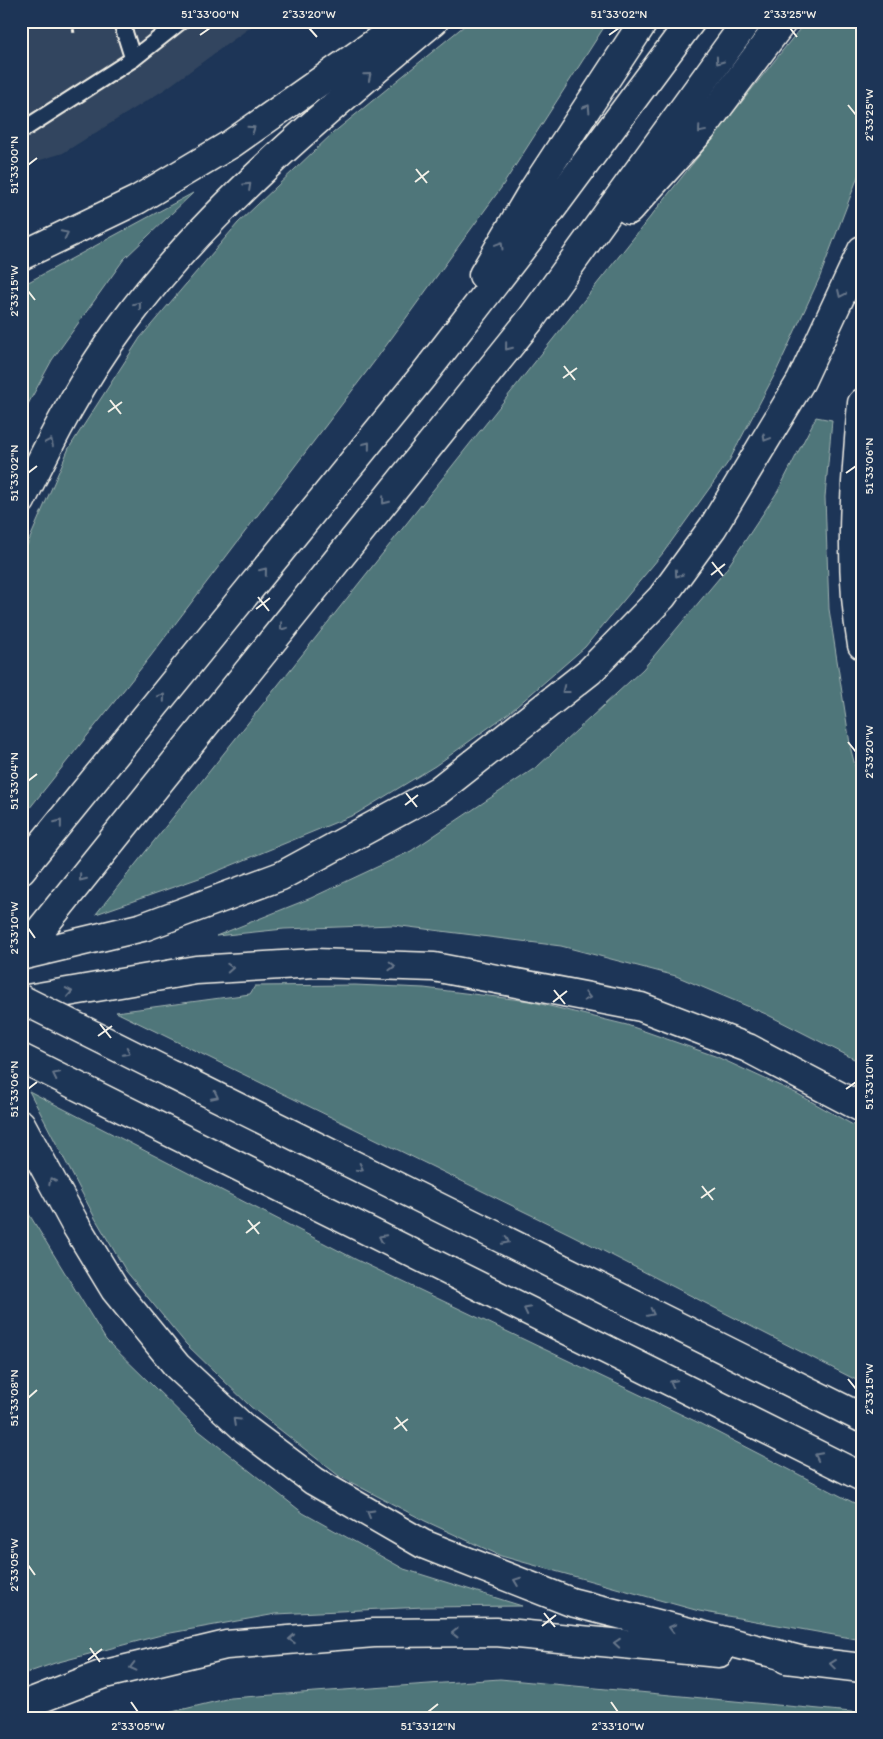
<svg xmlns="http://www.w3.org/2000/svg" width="883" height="1739" font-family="Itim,sans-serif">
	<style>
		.built { fill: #32455e }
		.green { fill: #4f767a; stroke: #a2b4b1 }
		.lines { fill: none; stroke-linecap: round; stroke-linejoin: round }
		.service-casing { stroke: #f4f1e8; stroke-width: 19 }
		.motorway-casing { stroke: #f4f1e8; stroke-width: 31 }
		.path { stroke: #f4f1e8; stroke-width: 3; stroke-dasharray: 4 4; stroke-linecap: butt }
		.service { stroke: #1d3557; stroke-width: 15 }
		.motorway { stroke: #1d3557; stroke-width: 28 }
		.motorway-bridge-casing { stroke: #f4f1e8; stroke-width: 31; stroke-linecap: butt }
		.motorway-bridge { stroke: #1d3557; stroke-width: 28 }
		.oneway { stroke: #68778a }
		.ticks { fill: none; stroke: #f4f1e8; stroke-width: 2 }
		.neatline { fill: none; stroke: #f4f1e8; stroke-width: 2 }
		.ticks-label { font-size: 12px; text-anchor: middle; fill: #f4f1e8 }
	</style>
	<rect width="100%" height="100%" fill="#1d3557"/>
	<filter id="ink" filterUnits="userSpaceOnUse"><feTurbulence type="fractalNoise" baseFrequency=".02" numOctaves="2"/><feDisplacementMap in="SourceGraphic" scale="10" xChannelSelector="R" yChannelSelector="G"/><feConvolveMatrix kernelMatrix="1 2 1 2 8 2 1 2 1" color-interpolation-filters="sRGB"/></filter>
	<g filter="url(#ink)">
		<polygon class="built" points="21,21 259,21 164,90 63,153 21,166"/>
		<g class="green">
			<polygon points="470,21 608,21 501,188 377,358 150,657 21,819 21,559 69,448 140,338 238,223 333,133"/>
			<polygon points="806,21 862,21 862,166 819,279 776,372 729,461 663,553 585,647 509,713 435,766 356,814 208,875 96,914"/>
			<polygon points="193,193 124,259 52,360 21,417 21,286"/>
			<polygon points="816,417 832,420 825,497 829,609 851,750 862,792 862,1063 766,1014 676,976 561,946 393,925 284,929 216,936 311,898 411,851 538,766 643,669 725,571 778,491"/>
			<polygon points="355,985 424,988 529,1001 627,1025 715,1056 798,1094 862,1130 862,1383 570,1234 116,1012 250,994 255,986"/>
			<polygon points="29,1091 357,1260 695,1421 862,1507 862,1640 699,1611 501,1556 425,1521 339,1476 251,1407 186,1344 126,1271 95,1218"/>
			<polygon points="21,1201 106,1340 198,1430 303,1513 404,1569 522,1606 424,1607 276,1614 165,1634 55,1663 21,1675"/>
			<polygon points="500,1679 862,1713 862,1718 147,1718 230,1698"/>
		</g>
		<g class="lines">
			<g class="service-casing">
				<g id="service">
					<polyline points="121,21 133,59"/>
					<polyline points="21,131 133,59 181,21"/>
				</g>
			</g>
			<g class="motorway-casing">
				<g id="motorway">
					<polyline points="629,210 702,129 783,21"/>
					<polyline points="21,256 137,200 231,144 406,21"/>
					<polyline points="483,275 532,192 644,21"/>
					<path d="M862,403C855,484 848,565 862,645"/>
					<path d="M21,501C51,440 82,379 123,324C207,210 325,112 434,21"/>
					<polyline points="21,870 422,377 536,230 691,21"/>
					<polyline points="21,954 531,319 747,21"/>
					<polyline points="21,956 143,927 281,876 439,790 590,671 662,597 713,527 801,381 862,250"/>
					<polyline points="21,1000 196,970 315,963 434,967 641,1007 748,1048 862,1108"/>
					<polyline points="21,1058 862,1477"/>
					<polyline points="171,1074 862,1418"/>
					<polyline points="21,1124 75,1224 115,1290 177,1366 245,1429 314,1481 423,1544 571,1602 804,1661"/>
					<polyline points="786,1659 862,1668"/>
					<polyline points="21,1706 101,1675 226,1645 374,1633 496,1632 719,1653"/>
				</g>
			</g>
			<polyline class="path" points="72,21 74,34"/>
			<use href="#service" class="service"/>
			<use href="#motorway" class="motorway"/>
			<g class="motorway-bridge-casing">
				<polyline id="motorway-bridge" points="21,999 171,1074"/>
			</g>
			<use href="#motorway-bridge" class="motorway-bridge"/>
		</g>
		<defs><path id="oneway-chevron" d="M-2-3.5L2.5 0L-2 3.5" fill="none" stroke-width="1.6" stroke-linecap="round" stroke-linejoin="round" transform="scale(1.25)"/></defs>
		<g class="oneway">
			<use href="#oneway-chevron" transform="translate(719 61) rotate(126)"/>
			<use href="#oneway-chevron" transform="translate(368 76) rotate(-40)"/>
			<use href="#oneway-chevron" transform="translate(587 108) rotate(-57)"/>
			<use href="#oneway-chevron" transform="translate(252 129) rotate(-35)"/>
			<use href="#oneway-chevron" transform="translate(701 130) rotate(130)"/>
			<use href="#oneway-chevron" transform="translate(248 186) rotate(-43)"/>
			<use href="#oneway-chevron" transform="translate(65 234) rotate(-26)"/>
			<use href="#oneway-chevron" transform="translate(500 245) rotate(-59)"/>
			<use href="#oneway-chevron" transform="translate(841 294) rotate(115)"/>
			<use href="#oneway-chevron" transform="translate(138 305) rotate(-51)"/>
			<use href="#oneway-chevron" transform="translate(508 347) rotate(129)"/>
			<use href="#oneway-chevron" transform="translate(766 438) rotate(121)"/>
			<use href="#oneway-chevron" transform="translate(50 442) rotate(-64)"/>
			<use href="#oneway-chevron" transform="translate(367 445) rotate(-51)"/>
			<use href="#oneway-chevron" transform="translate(385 501) rotate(129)"/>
			<use href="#oneway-chevron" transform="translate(264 571) rotate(-51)"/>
			<use href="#oneway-chevron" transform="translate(678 574) rotate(126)"/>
			<use href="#oneway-chevron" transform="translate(283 627) rotate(129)"/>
			<use href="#oneway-chevron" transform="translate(565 690) rotate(142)"/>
			<use href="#oneway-chevron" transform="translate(162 697) rotate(-51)"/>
			<use href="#oneway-chevron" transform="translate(59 823) rotate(-51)"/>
			<use href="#oneway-chevron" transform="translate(82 878) rotate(129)"/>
			<use href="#oneway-chevron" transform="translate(392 966) rotate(2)"/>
			<use href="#oneway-chevron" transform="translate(230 968) rotate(-3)"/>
			<use href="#oneway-chevron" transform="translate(69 992) rotate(-10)"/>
			<use href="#oneway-chevron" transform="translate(587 997) rotate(11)"/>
			<use href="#oneway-chevron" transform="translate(127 1052) rotate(27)"/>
			<use href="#oneway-chevron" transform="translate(56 1075) rotate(-154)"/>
			<use href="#oneway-chevron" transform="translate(215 1096) rotate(26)"/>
			<use href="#oneway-chevron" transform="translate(360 1168) rotate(26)"/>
			<use href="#oneway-chevron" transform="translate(52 1181) rotate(-118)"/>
			<use href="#oneway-chevron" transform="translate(382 1238) rotate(-153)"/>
			<use href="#oneway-chevron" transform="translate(506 1241) rotate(26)"/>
			<use href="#oneway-chevron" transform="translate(527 1310) rotate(-153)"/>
			<use href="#oneway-chevron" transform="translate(651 1313) rotate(26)"/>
			<use href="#oneway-chevron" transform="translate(673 1383) rotate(-153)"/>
			<use href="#oneway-chevron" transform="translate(236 1421) rotate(-137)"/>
			<use href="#oneway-chevron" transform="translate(818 1456) rotate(-153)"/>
			<use href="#oneway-chevron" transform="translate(370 1513) rotate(-150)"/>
			<use href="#oneway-chevron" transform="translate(517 1581) rotate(-159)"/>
			<use href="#oneway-chevron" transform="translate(672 1628) rotate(-166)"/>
			<use href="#oneway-chevron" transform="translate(455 1633) rotate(180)"/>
			<use href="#oneway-chevron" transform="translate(292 1639) rotate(176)"/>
			<use href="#oneway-chevron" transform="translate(617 1643) rotate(-175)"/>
			<use href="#oneway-chevron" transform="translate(833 1664) rotate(-173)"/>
			<use href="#oneway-chevron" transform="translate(133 1667) rotate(166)"/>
		</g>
	</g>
	<path class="ticks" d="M309,28L317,37M790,28L797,37M200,35L210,28M609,35L619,28M848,105L856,115M28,165L37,158M416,169L427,183M415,182L429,171M28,291L35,300M564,366L575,380M563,378L577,368M110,400L121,414M108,412L122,402M28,473L37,466M846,473L856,466M712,562L723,576M711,575L725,564M258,597L269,611M256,609L270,598M848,742L856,752M28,781L37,774M406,793L417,807M405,805L418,795M28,928L35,938M554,990L565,1004M553,1002L567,991M100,1024L111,1038M98,1036L112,1026M28,1089L37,1082M846,1089L856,1082M702,1186L713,1200M701,1198L715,1188M248,1220L259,1234M246,1233L260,1222M848,1379L856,1389M28,1398L37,1390M396,1417L407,1431M394,1429L408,1419M28,1565L35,1575M544,1613L555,1627M542,1626L556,1615M90,1648L100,1662M88,1660L102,1649M131,1702L138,1712M611,1702L618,1712M428,1712L438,1704"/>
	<rect width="883" height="1739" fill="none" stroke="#1d3557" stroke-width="55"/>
	<rect x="28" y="28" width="828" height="1684" class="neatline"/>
	<g class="ticks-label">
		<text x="210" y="18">51°33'00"N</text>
		<text x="309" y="18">2°33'20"W</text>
		<text x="619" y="18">51°33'02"N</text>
		<text x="790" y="18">2°33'25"W</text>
		<text transform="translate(869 115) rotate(-90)" y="4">2°33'25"W</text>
		<text transform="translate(14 165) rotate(-90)" y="4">51°33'00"N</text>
		<text transform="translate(14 291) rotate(-90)" y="4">2°33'15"W</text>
		<text transform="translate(869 466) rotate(-90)" y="4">51°33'06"N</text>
		<text transform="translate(14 473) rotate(-90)" y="4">51°33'02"N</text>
		<text transform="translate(869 752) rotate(-90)" y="4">2°33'20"W</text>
		<text transform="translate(14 781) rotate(-90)" y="4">51°33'04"N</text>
		<text transform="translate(14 928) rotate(-90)" y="4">2°33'10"W</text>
		<text transform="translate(869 1082) rotate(-90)" y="4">51°33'10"N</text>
		<text transform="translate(14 1089) rotate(-90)" y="4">51°33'06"N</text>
		<text transform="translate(869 1389) rotate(-90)" y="4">2°33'15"W</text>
		<text transform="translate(14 1398) rotate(-90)" y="4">51°33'08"N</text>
		<text transform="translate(14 1565) rotate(-90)" y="4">2°33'05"W</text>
		<text x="138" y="1730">2°33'05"W</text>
		<text x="428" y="1730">51°33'12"N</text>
		<text x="618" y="1730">2°33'10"W</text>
	</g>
</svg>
